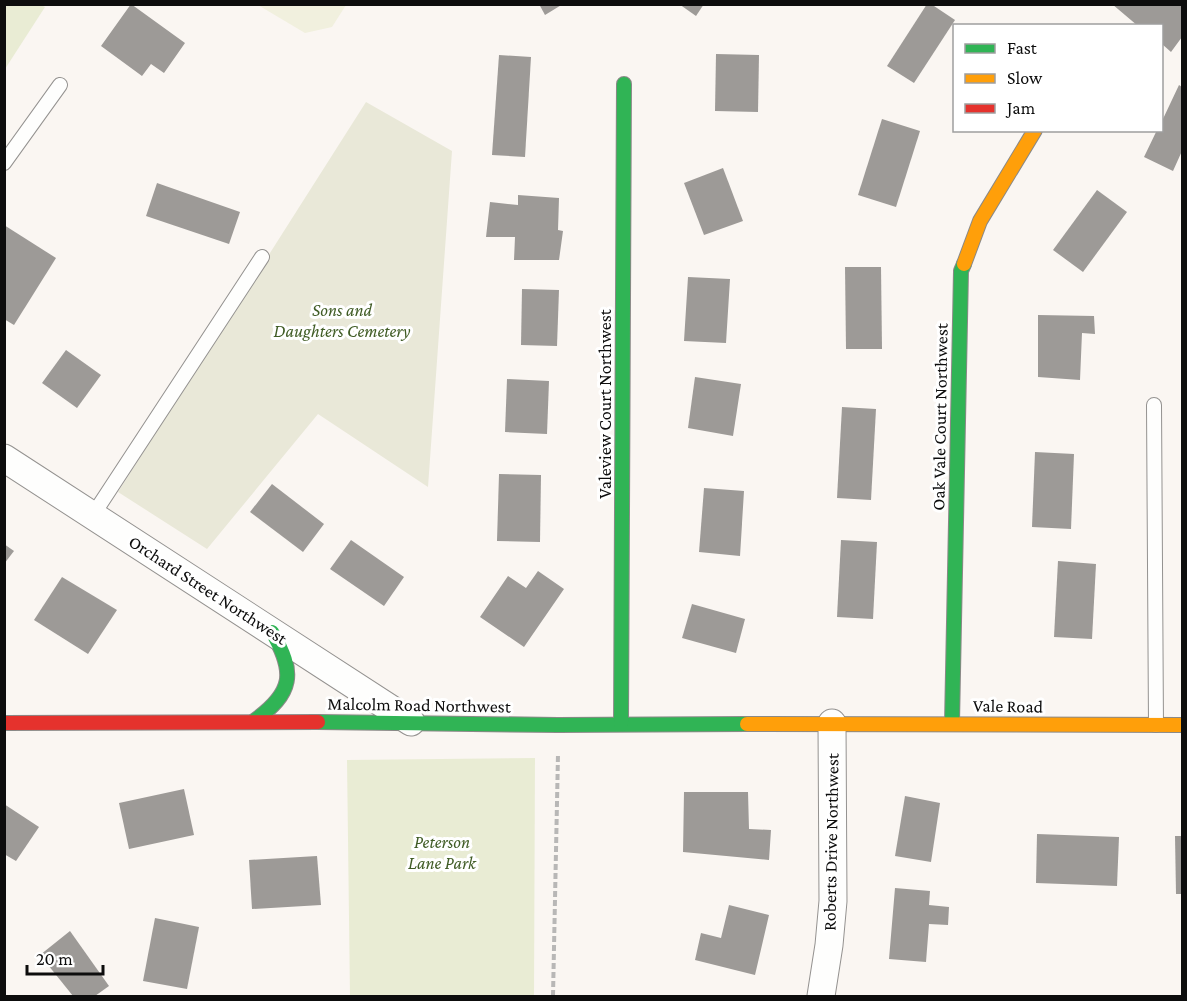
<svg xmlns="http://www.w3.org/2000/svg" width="1187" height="1001" font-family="'Crimson Pro',serif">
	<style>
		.green { fill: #e9ecd4 }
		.cemetery { fill: #e9e8d8 }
		.pitch { fill: #f1f0de }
		.building { fill: #9d9a97 }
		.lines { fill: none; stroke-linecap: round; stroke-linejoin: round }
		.lane-casing { stroke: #949290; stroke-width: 16 }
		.street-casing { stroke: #949290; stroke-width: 29 }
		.fast-casing { stroke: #8a8987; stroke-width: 16 }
		.slow-casing { stroke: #8a8987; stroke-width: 16 }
		.jam-casing { stroke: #8a8987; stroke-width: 16 }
		.path { stroke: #b8b7b6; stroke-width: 4; stroke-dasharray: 6 3; stroke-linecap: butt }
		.lane { stroke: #fefefd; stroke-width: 14 }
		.street { stroke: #fefefd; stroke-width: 27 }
		.fast { stroke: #30b455; stroke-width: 14 }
		.slow { stroke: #ff9f0a; stroke-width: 14 }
		.jam { stroke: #e5322d; stroke-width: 14 }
		.labels { text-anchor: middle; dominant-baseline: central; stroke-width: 6; stroke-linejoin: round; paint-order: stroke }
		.park-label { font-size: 18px; font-style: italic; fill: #405c25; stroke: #fff }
		.street-label { font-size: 18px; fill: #0d0d0d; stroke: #fff }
	</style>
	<rect width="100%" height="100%" fill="#faf6f2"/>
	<g class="green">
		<polygon points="5,4 41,5 45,7 5,69"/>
		<polygon points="535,758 534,996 350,996 347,760"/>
	</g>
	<polygon class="cemetery" points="366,102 452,151 428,487 318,414 207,549 118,492"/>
	<polygon class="pitch" points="258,5 346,5 332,27 305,33"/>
	<g class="building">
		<polygon points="131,4 185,43 164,73 151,64 142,76 101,46"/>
		<polygon points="539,4 563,4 545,15"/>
		<polygon points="679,4 704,4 696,16"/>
		<polygon points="927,4 931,4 955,20 914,83 887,66"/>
		<polygon points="1112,4 1182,4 1182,37 1171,52 1162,44 1162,26 1138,26"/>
		<polygon points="716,54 759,55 758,112 715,111"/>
		<polygon points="499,55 531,57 525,157 492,155"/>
		<polygon points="1179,85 1182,87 1182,151 1173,171 1144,157 1157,130 1162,130 1162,121"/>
		<polygon points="882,119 920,131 896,207 858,195"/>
		<polygon points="723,168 743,221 704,235 684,183"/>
		<polygon points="157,183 240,212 229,244 146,216"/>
		<polygon points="1097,190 1127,212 1083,272 1053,250"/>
		<polygon points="518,195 559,198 558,230 563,231 559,260 514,260 515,237 486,237 490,202 518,205"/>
		<polygon points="4,225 56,258 14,325 4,319"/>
		<polygon points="845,267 881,267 882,349 846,349"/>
		<polygon points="688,277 730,279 726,343 684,341"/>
		<polygon points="522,289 559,290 557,346 521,345"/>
		<polygon points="1038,315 1094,316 1095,334 1082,333 1080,380 1038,377"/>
		<polygon points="66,350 101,375 77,408 42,383"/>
		<polygon points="695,377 741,384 733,436 688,428"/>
		<polygon points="507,379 549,381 547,434 505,432"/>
		<polygon points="842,407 876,409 871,500 837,498"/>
		<polygon points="1035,452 1074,454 1071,529 1032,527"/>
		<polygon points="499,474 541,475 540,542 497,541"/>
		<polygon points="272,484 324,524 303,552 250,512"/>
		<polygon points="704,488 744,491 740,556 699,552"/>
		<polygon points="351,540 404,577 384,606 330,569"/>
		<polygon points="841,540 877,542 873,619 837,617"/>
		<polygon points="4,544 14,551 4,564"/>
		<polygon points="1058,561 1096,564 1092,639 1054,637"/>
		<polygon points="538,571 564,589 524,647 480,617 508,576 526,588"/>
		<polygon points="62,577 117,610 88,654 34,620"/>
		<polygon points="692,604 745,619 736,653 682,638"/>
		<polygon points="184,789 194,835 129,849 119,803"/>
		<polygon points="684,792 748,792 749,829 771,830 769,860 683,852"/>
		<polygon points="905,796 940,803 931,862 895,856"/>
		<polygon points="4,804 39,827 16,861 4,854"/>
		<polygon points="1037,834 1119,837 1117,886 1036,883"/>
		<polygon points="1175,836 1182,836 1182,894 1176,894"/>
		<polygon points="317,856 321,905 252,909 249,860"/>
		<polygon points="895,888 930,891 929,905 949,907 948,925 929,924 926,962 889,959"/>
		<polygon points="729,905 769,915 755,975 695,960 701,933 721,938"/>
		<polygon points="155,918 199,927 187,989 143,981"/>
		<polygon points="70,931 109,986 95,996 73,996 40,955"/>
	</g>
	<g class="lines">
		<g class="lane-casing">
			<g id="lane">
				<polyline points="4,163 60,85"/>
				<polyline points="1154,405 1156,725"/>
				<polyline points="93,515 262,257"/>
			</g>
		</g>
		<g class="street-casing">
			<g id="street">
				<polyline points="4,458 411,722"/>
				<polyline points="821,996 829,945 833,901 832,723"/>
			</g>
		</g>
		<g class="fast-casing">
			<g id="fast">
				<path d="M254,721C293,693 296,673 272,632"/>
				<polyline points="318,722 558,725 747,724"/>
				<polyline points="952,723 961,271 964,264"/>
				<polyline points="621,724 624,84"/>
			</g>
		</g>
		<g class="slow-casing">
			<g id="slow">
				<polyline points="964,264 980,221 1035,130"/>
				<polyline points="747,724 1182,725"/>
			</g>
		</g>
		<g class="jam-casing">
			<polyline id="jam" points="4,723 318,722"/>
		</g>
		<polyline class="path" points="553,996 558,754"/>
		<use href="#lane" class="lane"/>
		<use href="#street" class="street"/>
		<use href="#fast" class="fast"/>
		<use href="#slow" class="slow"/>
		<use href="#jam" class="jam"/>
	</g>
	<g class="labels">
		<g class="park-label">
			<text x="342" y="310">Sons and<tspan x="342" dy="21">Daughters Cemetery</tspan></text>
			<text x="442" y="842">Peterson<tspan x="442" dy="21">Lane Park</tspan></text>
		</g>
		<g class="street-label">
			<text transform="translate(605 404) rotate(-90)">Valeview Court Northwest</text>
			<text transform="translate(940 417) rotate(-89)">Oak Vale Court Northwest</text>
			<text transform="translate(208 590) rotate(33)">Orchard Street Northwest</text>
			<text transform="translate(419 705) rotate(1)">Malcolm Road Northwest</text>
			<text transform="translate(1008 706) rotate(1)">Vale Road</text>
			<text transform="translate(831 842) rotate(-89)">Roberts Drive Northwest</text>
		</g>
	</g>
	<rect width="1187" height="1001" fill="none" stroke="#0d0d0d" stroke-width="12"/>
	<rect x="953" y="24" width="210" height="108" fill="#ffffff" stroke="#9e9e9e" stroke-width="1.5"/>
	<rect x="965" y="44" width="30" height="9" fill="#30b455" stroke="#9e9e9e" stroke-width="1.5"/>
	<text x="1007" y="54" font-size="18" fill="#0d0d0d">Fast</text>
	<rect x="965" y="74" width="30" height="9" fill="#ff9f0a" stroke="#9e9e9e" stroke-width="1.5"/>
	<text x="1007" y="84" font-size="18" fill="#0d0d0d">Slow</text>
	<rect x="965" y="104" width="30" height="9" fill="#e5322d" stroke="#9e9e9e" stroke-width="1.5"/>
	<text x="1007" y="114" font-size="18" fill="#0d0d0d">Jam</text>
	<path d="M27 965v9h76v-9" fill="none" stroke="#0d0d0d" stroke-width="3"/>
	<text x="36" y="965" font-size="18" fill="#0d0d0d" stroke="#ffffff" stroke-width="4.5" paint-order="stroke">20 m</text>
</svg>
